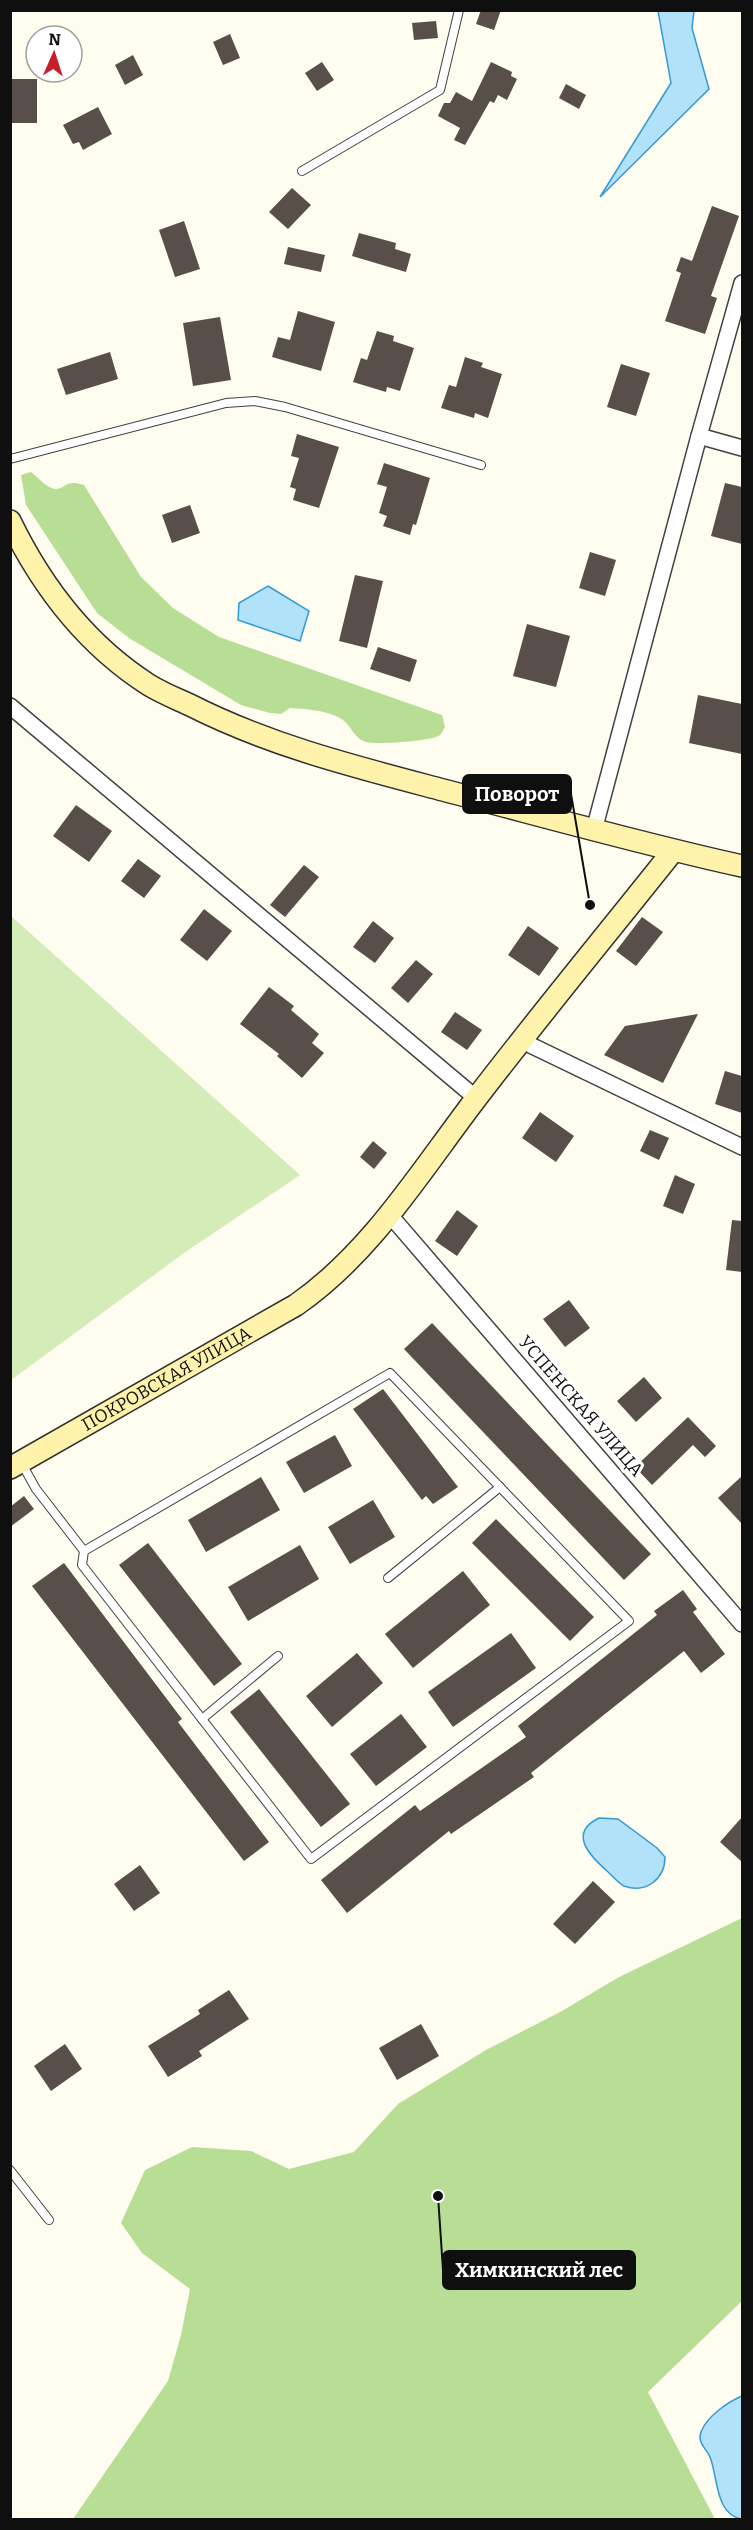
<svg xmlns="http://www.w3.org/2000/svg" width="753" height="2530" font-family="Bitter,serif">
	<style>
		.green { fill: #d4ecb7 }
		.forest { fill: #b8de95 }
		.water { fill: #b2e1fa; stroke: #349ad5; stroke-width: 1.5 }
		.building { fill: #584f4a }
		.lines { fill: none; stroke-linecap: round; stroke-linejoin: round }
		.lane-casing { stroke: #424242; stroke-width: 10 }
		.street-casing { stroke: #424242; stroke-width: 18 }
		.secondary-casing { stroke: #313131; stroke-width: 24 }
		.lane { stroke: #fff; stroke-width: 8 }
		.street { stroke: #fff; stroke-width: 15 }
		.secondary { stroke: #fff3ab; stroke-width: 21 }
		.labels { text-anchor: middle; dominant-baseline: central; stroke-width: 6; stroke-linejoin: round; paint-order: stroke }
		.street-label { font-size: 18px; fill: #0f0f0f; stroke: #fff }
		.leader { fill: none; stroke: #0f0f0f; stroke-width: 2 }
		.callout-dot { fill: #0f0f0f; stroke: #fff; stroke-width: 2 }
		.callout { fill: #0f0f0f; stroke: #0f0f0f; stroke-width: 2 }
		.callout-label { font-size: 20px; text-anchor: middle; font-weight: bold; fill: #fff }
	</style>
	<rect width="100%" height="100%" fill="#fffcf0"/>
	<polygon class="green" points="11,916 300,1175 184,1253 11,1380"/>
	<g class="forest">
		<path d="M31,472C38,477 47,489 56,489C68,488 64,479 84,485L141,577L173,608L219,637L442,715L445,727C443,730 442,733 440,735C433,741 376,745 366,742C354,739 351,724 340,718C325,710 306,709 290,708L281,714L270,713L241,705L129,638L97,613L26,505L21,475Z"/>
		<polygon points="742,1918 742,2301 648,2392 715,2519 73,2519 168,2381 181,2335 190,2289 142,2253 121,2223 145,2170 192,2147 251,2151 289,2169 354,2152 398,2104 486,2050 562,2011 619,1977"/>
	</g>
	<g class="water">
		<polygon points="658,11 694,11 692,28 709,89 600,197 671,83"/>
		<polygon points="268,586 309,611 300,641 238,620 239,603"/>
		<path d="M599,1818L618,1819L657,1848L665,1857C665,1879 646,1894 624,1886C618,1883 612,1875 607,1871C589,1855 568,1833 599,1818Z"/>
		<path d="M742,2396V2519C715,2515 718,2477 710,2457C706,2448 697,2443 701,2432C707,2416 728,2402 742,2396Z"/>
	</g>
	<g class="building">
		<polygon points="481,10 501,10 494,30 476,24"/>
		<polygon points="436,21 438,38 414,40 412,23"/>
		<polygon points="230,34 240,58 223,65 213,42"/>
		<polygon points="133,55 143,75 125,85 115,65"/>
		<polygon points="322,62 334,80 317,91 305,73"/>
		<polygon points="491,62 512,72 511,76 517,79 507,100 498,95 494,103 490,101 465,145 454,140 460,128 438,116 444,103 450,103 456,92 472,101"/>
		<rect x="10" y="79" width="27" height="44"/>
		<polygon points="566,84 586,95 579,109 559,98"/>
		<polygon points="98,107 112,134 83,150 79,142 73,144 63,125"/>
		<polygon points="292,188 311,205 288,229 269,212"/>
		<polygon points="712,206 739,216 711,296 717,298 705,334 665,321 681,273 676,271 681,257 692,261"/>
		<polygon points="184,221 200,269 175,277 159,230"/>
		<polygon points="359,233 396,243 395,249 411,254 406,272 352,256"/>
		<polygon points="288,247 325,255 321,272 284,264"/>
		<polygon points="298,311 335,322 321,371 272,357 278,337 290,340"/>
		<polygon points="220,317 231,380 193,386 183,323"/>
		<polygon points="377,331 394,336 393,341 414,348 400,391 387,387 386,392 353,382 361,358 367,360"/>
		<polygon points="110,352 118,379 66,395 57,369"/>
		<polygon points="465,357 483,363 481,367 502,374 488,418 475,413 474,418 441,408 449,385 456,387"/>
		<polygon points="621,364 650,373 636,416 607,407"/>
		<polygon points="297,434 339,447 319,508 293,500 296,489 290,487 299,458 291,456"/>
		<polygon points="384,463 430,478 416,525 413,524 410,535 383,526 387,516 379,513 387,487 377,484"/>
		<polygon points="725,483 742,487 742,544 711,536"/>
		<polygon points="190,505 200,533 172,543 162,515"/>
		<polygon points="590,552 616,560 605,596 579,588"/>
		<polygon points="355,575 383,581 367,648 339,641"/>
		<polygon points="527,624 570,636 556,687 513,676"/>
		<polygon points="378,647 417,660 410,682 370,669"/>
		<polygon points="698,695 742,704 742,754 689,743"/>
		<polygon points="76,805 112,831 89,862 53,836"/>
		<polygon points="138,859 161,876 144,898 121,881"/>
		<polygon points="304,865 319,877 285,917 270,905"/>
		<polygon points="204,909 232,931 207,961 180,940"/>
		<polygon points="642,917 663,932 636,966 616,951"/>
		<polygon points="373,921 394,938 375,963 353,947"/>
		<polygon points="528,926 559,948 539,976 508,955"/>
		<polygon points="416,960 433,974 408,1003 391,988"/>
		<polygon points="269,987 294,1006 291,1010 319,1034 312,1043 324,1053 302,1078 277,1056 279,1054 240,1024"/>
		<polygon points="455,1012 482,1030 467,1050 441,1032"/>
		<polygon points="698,1014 663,1083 604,1055 625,1026"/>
		<polygon points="725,1071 742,1076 742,1113 715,1104"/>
		<polygon points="540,1112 574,1136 556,1162 522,1138"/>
		<polygon points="650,1130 669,1138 659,1160 640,1151"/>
		<polygon points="373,1141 387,1153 374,1169 360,1157"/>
		<polygon points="675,1175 695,1184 683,1214 663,1206"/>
		<polygon points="457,1210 478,1226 457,1256 435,1241"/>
		<polygon points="732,1220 742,1221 742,1272 726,1270"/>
		<polygon points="569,1300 590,1328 565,1347 543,1319"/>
		<polygon points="432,1323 651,1554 624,1580 404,1349"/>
		<polygon points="644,1377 662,1398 636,1422 617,1401"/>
		<polygon points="383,1389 458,1487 433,1504 426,1496 422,1500 353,1409"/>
		<polygon points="688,1417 716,1446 705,1457 693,1445 652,1485 635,1467"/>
		<polygon points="335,1435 352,1466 304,1493 286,1462"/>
		<polygon points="742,1476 742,1524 718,1498"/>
		<polygon points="261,1477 280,1510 206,1552 188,1520"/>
		<polygon points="24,1496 34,1509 10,1527 10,1507"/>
		<polygon points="373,1500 395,1537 350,1564 328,1527"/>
		<polygon points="496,1519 594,1617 570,1641 472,1543"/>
		<polygon points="148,1543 242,1664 214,1686 119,1565"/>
		<polygon points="300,1545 319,1579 248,1621 228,1587"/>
		<polygon points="64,1563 182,1719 178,1722 269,1842 244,1861 32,1586"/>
		<polygon points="463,1571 490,1605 413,1668 385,1634"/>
		<polygon points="683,1590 697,1609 693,1612 725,1654 701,1673 684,1651 531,1773 534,1777 451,1834 449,1831 347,1913 321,1880 415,1805 420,1811 526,1737 518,1726 657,1615 654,1611"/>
		<polygon points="511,1633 536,1668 453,1727 428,1692"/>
		<polygon points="357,1653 383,1683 332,1727 306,1696"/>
		<polygon points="259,1689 350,1804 321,1827 230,1712"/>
		<polygon points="401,1714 427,1747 376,1786 350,1754"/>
		<polygon points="742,1817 742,1862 720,1842"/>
		<polygon points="140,1865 160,1893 134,1911 114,1884"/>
		<polygon points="593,1881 615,1902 575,1944 553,1924"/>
		<polygon points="229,1990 249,2019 199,2051 202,2056 168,2077 148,2046 200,2014 198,2010"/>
		<polygon points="421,2024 439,2056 397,2080 379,2048"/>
		<polygon points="65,2044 82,2069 51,2091 34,2066"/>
	</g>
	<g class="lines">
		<g class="lane-casing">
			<g id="lane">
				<polyline points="302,171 440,90 459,10"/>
				<polyline points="10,459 226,403 255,401 285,407 481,465"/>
				<polyline points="22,1464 36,1489 84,1551 82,1565 311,1859 629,1621 390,1373 84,1551"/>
				<polyline points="388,1578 500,1487"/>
				<polyline points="202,1719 278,1656"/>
				<polyline points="10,2170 49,2220"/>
			</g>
		</g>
		<g class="street-casing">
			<g id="street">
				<polyline points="699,436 742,448"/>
				<polyline points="10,706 476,1098"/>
				<polyline points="594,830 699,436 742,283"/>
				<polyline points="522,1041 742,1147"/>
				<polyline points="389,1214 742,1624"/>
			</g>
		</g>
		<g class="secondary-casing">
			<g id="secondary">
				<path d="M10,521C42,587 88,646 149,685C162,693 177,699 190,705C271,746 356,767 443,790C543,816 642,844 742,866"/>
				<path id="s1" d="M10,1468L296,1305C371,1253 420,1172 475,1100C539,1016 607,934 673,851"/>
			</g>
		</g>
		<use href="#lane" class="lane"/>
		<use href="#street" class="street"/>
		<use href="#secondary" class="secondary"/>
	</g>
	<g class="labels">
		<g class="street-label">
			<text stroke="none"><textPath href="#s1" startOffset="180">ПОКРОВСКАЯ УЛИЦА</textPath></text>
			<text transform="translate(581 1406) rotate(49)">УСПЕНСКАЯ УЛИЦА</text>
		</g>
	</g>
	<path class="leader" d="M590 905L571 794M438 2196L443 2270"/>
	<g class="callout-dot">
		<circle cx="590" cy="905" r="6"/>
		<circle cx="438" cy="2196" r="6"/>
	</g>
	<g class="callout">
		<rect x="463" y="775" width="108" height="38" rx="6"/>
		<rect x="443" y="2251" width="192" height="38" rx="6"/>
	</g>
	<g class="callout-label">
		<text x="517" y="801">Поворот</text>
		<text x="539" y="2277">Химкинский лес</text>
	</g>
	<rect width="753" height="2530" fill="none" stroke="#0f0f0f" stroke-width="24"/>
	<g transform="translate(54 54) rotate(3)"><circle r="28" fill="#ffffff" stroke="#9f9f9f" stroke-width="1.5"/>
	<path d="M0-4.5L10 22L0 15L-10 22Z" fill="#c81e2a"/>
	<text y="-9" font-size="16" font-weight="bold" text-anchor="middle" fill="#0f0f0f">N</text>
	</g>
</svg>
